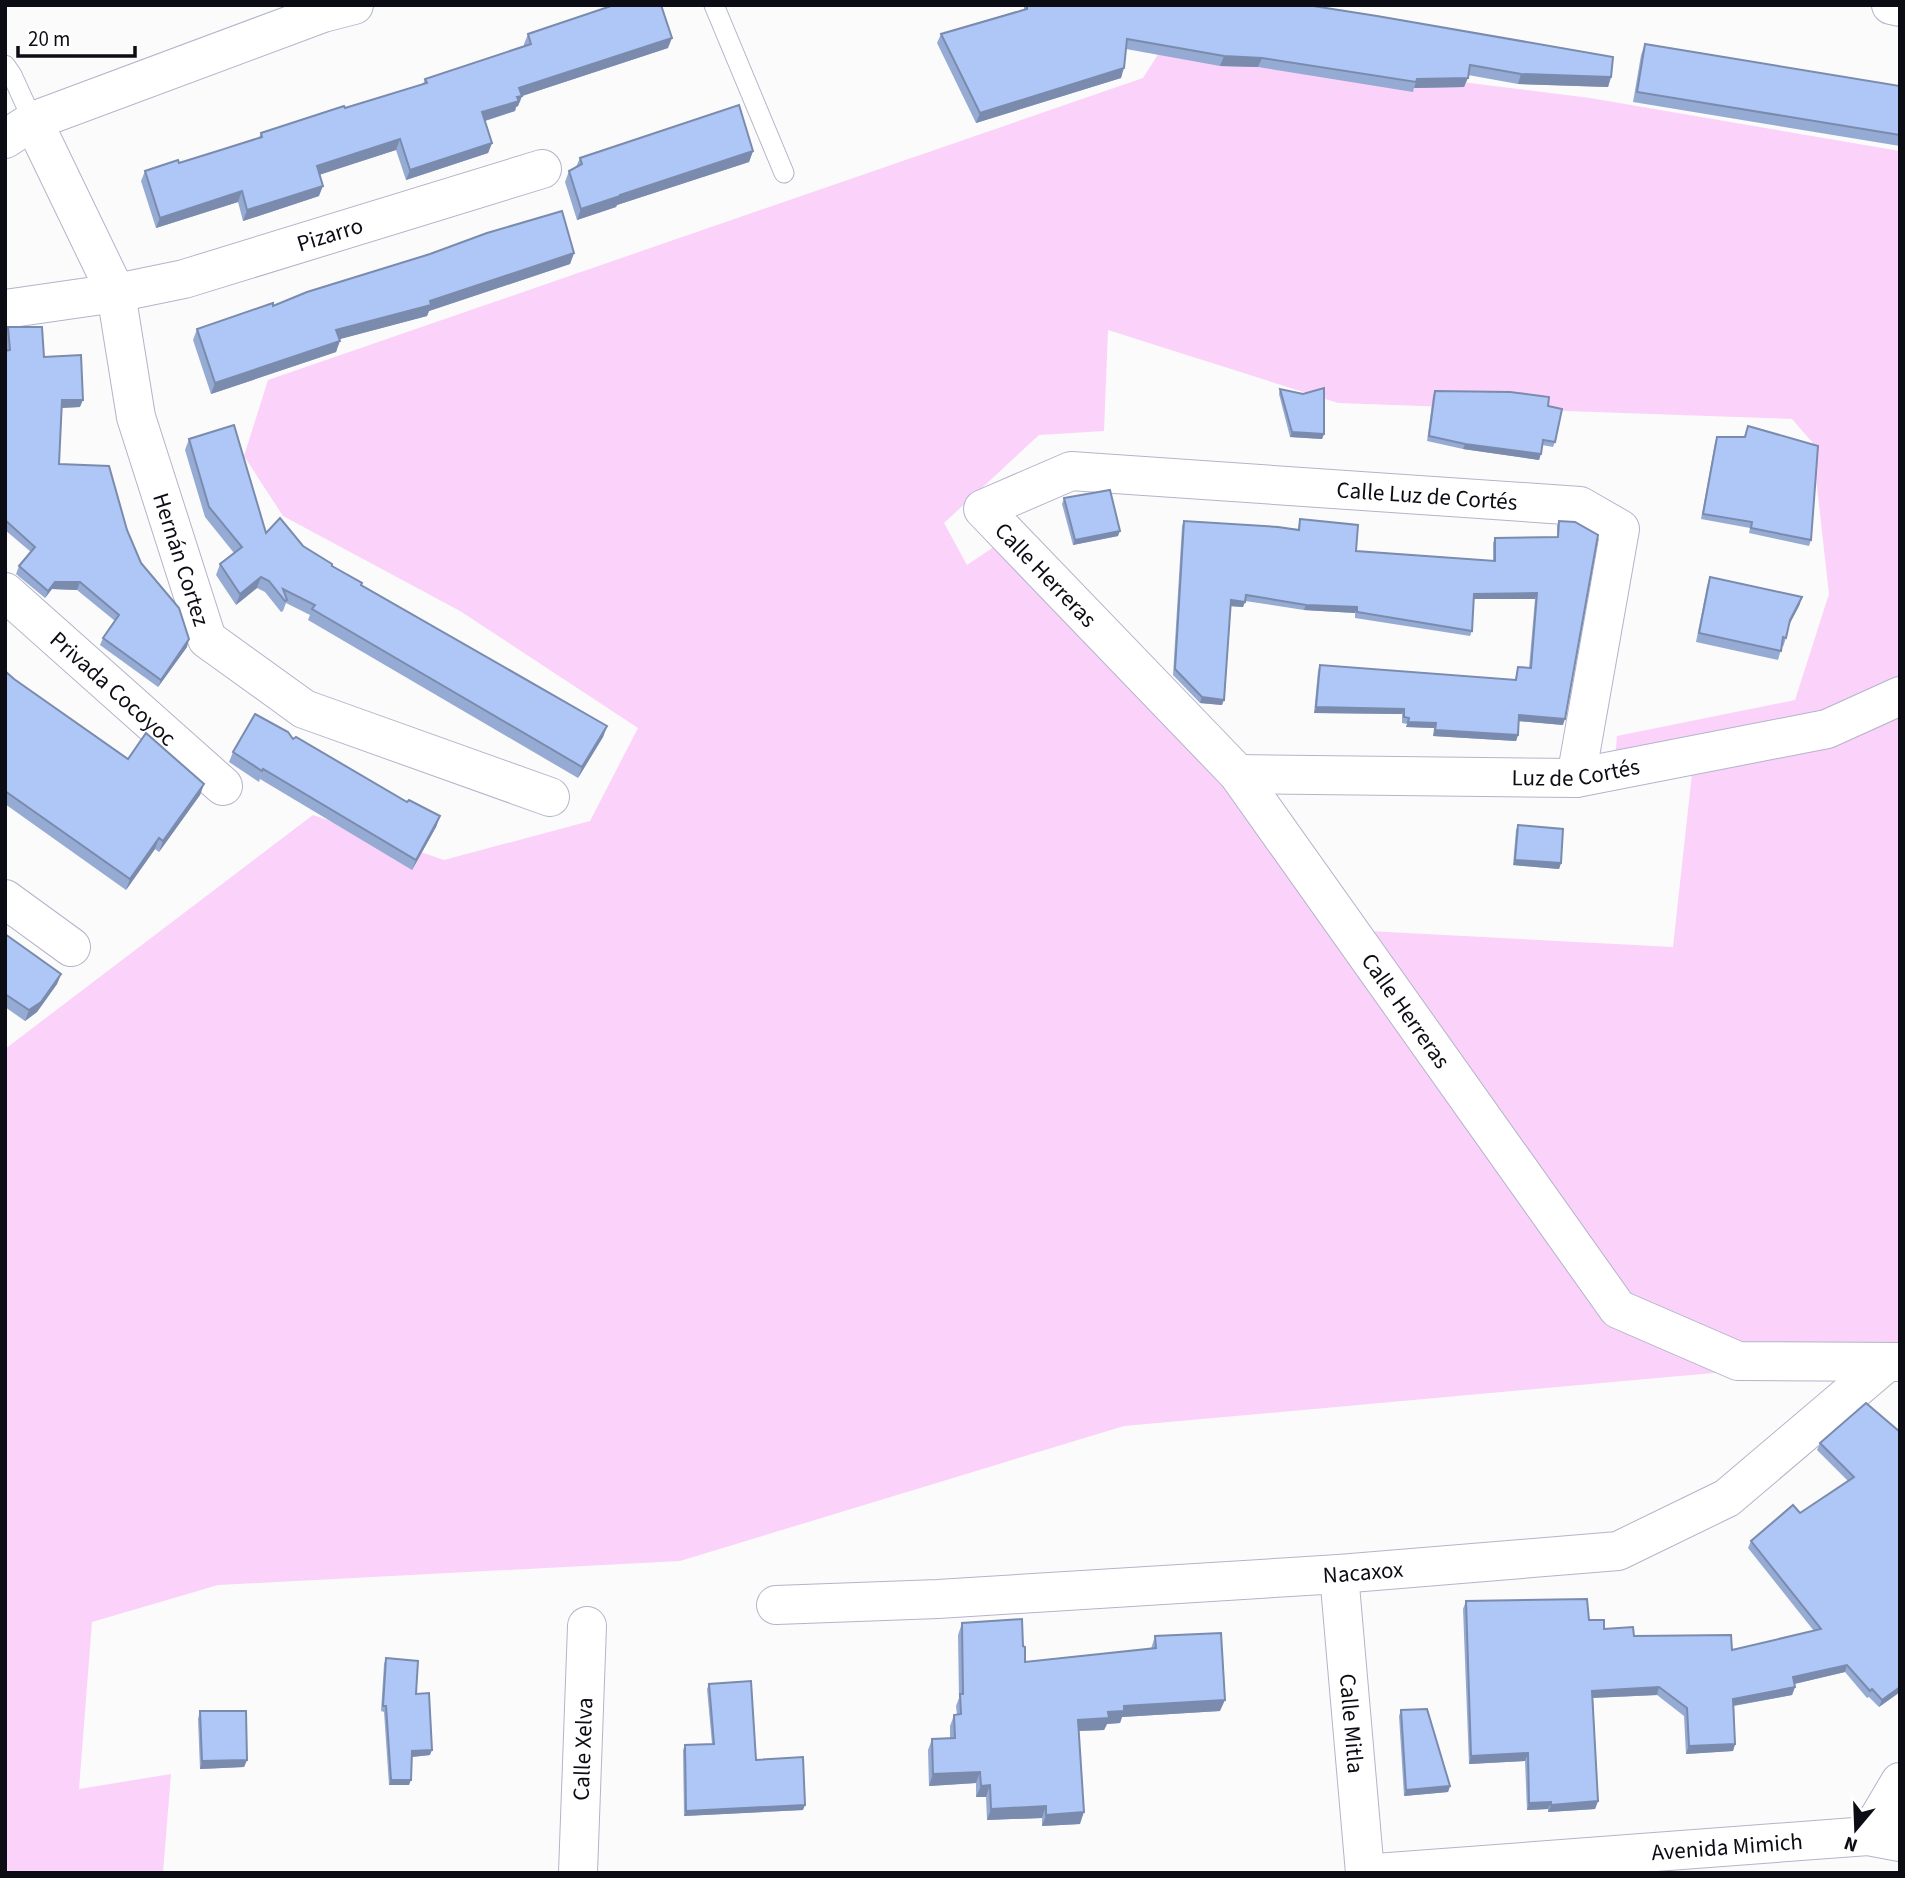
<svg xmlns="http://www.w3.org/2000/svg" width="1905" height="1878" font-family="'Source Sans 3',sans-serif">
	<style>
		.green { fill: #fbd2f9; fill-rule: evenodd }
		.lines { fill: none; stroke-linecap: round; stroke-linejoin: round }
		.lane-casing { stroke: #b3b4cb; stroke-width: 21 }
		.street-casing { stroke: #b3b4cb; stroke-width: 40 }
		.secondary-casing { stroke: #b3b4cb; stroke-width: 40 }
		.lane { stroke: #fff; stroke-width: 19 }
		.street { stroke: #fff; stroke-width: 38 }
		.secondary { stroke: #fff; stroke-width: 38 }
		.wall { fill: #96abd4 }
		.shaded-wall { fill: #7a8bad }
		.building { fill: #afc7f7; stroke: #7a8bad; stroke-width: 2 }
		.labels { text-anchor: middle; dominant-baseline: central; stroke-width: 7; stroke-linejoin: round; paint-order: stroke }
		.street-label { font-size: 23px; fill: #0c0c14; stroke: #fff }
	</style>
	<rect width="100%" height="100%" fill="#fbfbfb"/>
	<path class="green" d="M1164,45L1590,98L1900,151V1362H1836L1124,1426L680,1561L218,1585L92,1622L79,1789L171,1774L163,1873H5V1049L313,815L444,860L590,821L638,728L460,611L283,516L244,456L268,380L1143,78ZM1108,330L1338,403L1792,419L1812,442L1829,594L1795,700L1617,736L1614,771L1694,755L1673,947L1349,930L1010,536L967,565L944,523L1039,435L1104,431Z"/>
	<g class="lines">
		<g class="lane-casing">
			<g id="lane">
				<polyline points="714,5 784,173"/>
				<polyline points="5,65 12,75 33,121"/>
			</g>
		</g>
		<g class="street-casing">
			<g id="street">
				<path id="s1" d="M33,121L116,293L136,417L207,639L304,709L550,797"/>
				<path id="s2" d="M5,309L116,293L184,279L542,169"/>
				<path id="s3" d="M5,592L223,786"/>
				<path id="s4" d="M1238,774L1576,778L1827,729L1900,696"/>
				<path id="s5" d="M1576,778L1620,529L1580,506L1071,471L983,509L1238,774L1618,1309L1738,1361L1900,1362"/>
				<polyline points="5,899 71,947"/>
				<path id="s6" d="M1339,1574L1365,1873"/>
				<path id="s7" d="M776,1605L938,1599L1339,1574L1618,1551L1727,1498L1886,1363"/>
				<polyline points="1868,1836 1900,1782"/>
				<path id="s8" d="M578,1873L587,1626"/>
				<path id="s9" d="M1376,1873L1868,1836L1900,1842"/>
			</g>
		</g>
		<g class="secondary-casing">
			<g id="secondary">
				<polyline points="1891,5 1900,7"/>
				<polyline points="5,139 33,121 323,13 354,5"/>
			</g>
		</g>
		<use href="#lane" class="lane"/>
		<use href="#street" class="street"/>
		<use href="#secondary" class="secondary"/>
	</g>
	<g class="wall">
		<polygon points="1024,5 1307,5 1611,77 1608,87 1518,84 1468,75 1464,87 1414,88 1413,92 1258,67 1220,66 1126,49 1121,78 976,123 937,43 941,34 1024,9"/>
		<polygon points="528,34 668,48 522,96 518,106 516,107 515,111 485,121 492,143 488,153 406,180 396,150 320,174 319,196 243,221 238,202 156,228 141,181 145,171 179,163 259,138 261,133 423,84 425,79 524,46 524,44"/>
		<polygon points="1645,44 1900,86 1900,146 1633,102 1641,55"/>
		<polygon points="753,151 749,162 617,205 616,207 577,220 565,182 569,171 576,167 580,158"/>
		<polygon points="574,253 570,264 429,311 427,316 339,339 336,352 211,394 193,340 197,329 273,306"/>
		<polygon points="8,327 44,357 80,407 62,408 59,464 127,530 141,563 187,647 158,687 100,645 103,638 115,621 77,590 52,589 45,598 16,574 19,566 31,552 5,530 5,351 6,350 5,335"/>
		<polygon points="1280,389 1324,434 1322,439 1290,437 1279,394"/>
		<polygon points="1435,391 1548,406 1555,442 1553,447 1542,445 1539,460 1463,449 1427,441 1433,396"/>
		<polygon points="1748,426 1811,540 1809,546 1749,533 1750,528 1701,519 1715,443 1717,437 1744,437"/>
		<polygon points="189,439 266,533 303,546 361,586 607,726 603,737 578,778 308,620 310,615 286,603 283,611 281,612 265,592 257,588 236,605 216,575 220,564 234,553 205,517 185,450"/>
		<polygon points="1064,498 1118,536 1073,545 1062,504"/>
		<polygon points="1300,519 1356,551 1493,561 1493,543 1495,538 1557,537 1557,526 1559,521 1563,725 1519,721 1518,735 1516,741 1433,736 1434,728 1406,727 1407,724 1402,723 1402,714 1314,713 1318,671 1320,665 1515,680 1518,667 1529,668 1535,599 1474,599 1472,631 1470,636 1355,618 1355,613 1304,610 1245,601 1243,607 1230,606 1222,705 1200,703 1173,675 1182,526 1184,521 1298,529"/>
		<polygon points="1710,577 1802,597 1799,606 1789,624 1786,638 1783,647 1782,646 1778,660 1696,642 1707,586"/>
		<polygon points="5,671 14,679 128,759 204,784 200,795 159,852 155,849 126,890 5,804"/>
		<polygon points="293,739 407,802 440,816 436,827 412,870 260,779 259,782 229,762 233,752"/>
		<polygon points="1518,825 1561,863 1559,869 1513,865 1516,830"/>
		<polygon points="5,934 61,974 57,984 37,1012 25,1021 5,1007"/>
		<polygon points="1900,1432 1900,1692 1879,1707 1869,1697 1867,1698 1845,1672 1794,1684 1795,1687 1792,1695 1734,1706 1735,1744 1733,1751 1686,1754 1684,1716 1657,1695 1593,1698 1598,1801 1595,1809 1548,1812 1548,1809 1527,1810 1525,1761 1469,1764 1463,1609 1466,1601 1589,1620 1604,1629 1634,1636 1732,1650 1814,1631 1748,1548 1751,1541 1800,1513 1848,1481 1817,1450 1820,1443"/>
		<polygon points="962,1623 1023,1646 1025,1662 1151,1649 1155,1636 1220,1711 1122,1717 1120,1723 1107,1724 1104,1730 1079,1731 1080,1824 1042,1826 1042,1818 987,1820 986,1797 976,1797 976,1783 929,1786 928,1750 932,1739 950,1738 950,1726 954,1715 957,1715 956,1706 959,1698 958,1635"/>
		<polygon points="386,1658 416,1694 430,1755 412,1757 409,1785 389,1785 384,1712 381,1711 384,1664"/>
		<polygon points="709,1684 756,1760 803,1810 684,1816 683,1750 685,1745 712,1744 707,1689"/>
		<polygon points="1401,1710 1450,1786 1448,1792 1404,1796 1399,1716"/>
		<polygon points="200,1711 247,1760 244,1767 200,1769 198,1719"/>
	</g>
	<g class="shaded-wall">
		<polygon points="672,38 668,48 522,96 518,106 516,107 515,111 478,123 482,112 519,88"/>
		<polygon points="1224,56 1262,58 1258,67 1220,66"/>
		<polygon points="1124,68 1121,78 976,123 980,113"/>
		<polygon points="1521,74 1611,77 1608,87 1518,84"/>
		<polygon points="1468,78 1464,87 1414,88 1417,79"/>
		<polygon points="400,139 396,150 313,177 317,166"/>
		<polygon points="492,143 488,153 406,180 410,170"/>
		<polygon points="753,151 749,162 617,205 616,207 577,220 581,209 620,195"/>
		<polygon points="323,186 319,196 243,221 247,210"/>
		<polygon points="242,191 238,202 156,228 160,218"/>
		<polygon points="574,253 570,264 429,311 427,316 333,341 336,330 430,301"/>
		<polygon points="340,341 336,352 211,394 215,383"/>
		<polygon points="62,400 83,400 80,407 59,408"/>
		<polygon points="1292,432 1324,434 1322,439 1290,437"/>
		<polygon points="1465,444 1541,454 1539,460 1463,449"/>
		<polygon points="1120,531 1118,536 1073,545 1075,540"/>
		<polygon points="261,577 257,588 236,605 240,594"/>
		<polygon points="55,582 80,582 77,590 52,589 45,598 48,591"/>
		<polygon points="1537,593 1535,599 1472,599 1474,594"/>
		<polygon points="1802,597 1799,606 1787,629 1790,620"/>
		<polygon points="1231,600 1245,602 1243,607 1229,606"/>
		<polygon points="1306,605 1357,607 1355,613 1304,610"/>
		<polygon points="189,639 187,647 158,687 161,680"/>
		<polygon points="1202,697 1224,700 1222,705 1200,703"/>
		<polygon points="1316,707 1404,709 1402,714 1314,713"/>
		<polygon points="1519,715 1565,719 1563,725 1517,721"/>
		<polygon points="1408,722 1436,723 1434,728 1406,727"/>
		<polygon points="607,726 603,737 578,778 582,767"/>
		<polygon points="1435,730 1518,735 1516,741 1433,736"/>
		<polygon points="204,784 200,795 159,852 163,841"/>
		<polygon points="440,816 436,827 412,870 416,860"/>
		<polygon points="159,838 155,849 126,890 130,879"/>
		<polygon points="1515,860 1561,863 1559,869 1513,865"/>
		<polygon points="61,974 57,984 37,1012 25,1021 29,1010"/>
		<polygon points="1847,1665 1845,1672 1790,1685 1793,1677"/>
		<polygon points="1659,1687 1657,1695 1589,1698 1592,1691"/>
		<polygon points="1795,1687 1792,1695 1731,1706 1733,1699"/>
		<polygon points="1900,1687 1900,1692 1879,1707 1882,1700"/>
		<polygon points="1225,1700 1220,1711 1122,1717 1120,1723 1107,1724 1104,1730 1074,1731 1078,1720 1108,1712 1124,1706"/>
		<polygon points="1735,1744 1733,1751 1686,1754 1689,1746"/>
		<polygon points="432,1750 430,1755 411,1757 412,1751"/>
		<polygon points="1528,1753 1525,1761 1469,1764 1471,1756"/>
		<polygon points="247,1760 244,1767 200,1769 202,1761"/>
		<polygon points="980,1772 976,1783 929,1786 933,1774"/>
		<polygon points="391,1780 411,1780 409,1785 389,1785"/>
		<polygon points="990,1785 986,1797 976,1797 981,1786"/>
		<polygon points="1450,1786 1448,1792 1404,1796 1406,1790"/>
		<polygon points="1598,1801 1595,1809 1548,1812 1551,1805"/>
		<polygon points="1551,1802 1548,1809 1527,1810 1529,1803"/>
		<polygon points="805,1805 803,1810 684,1816 686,1811"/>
		<polygon points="1046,1806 1042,1818 987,1820 991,1809"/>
		<polygon points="1084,1812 1080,1824 1042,1826 1046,1815"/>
	</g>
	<g class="building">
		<polygon points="614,5 661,5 672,38 519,88 522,96 517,97 519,101 482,112 492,143 410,170 400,139 317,166 323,186 247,210 242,191 160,218 145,171 178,160 179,163 224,149 262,137 261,133 344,106 345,108 427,83 425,79 531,44 528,34"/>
		<polygon points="1027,5 1307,5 1377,16 1613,57 1611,77 1521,74 1470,65 1468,78 1417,79 1416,82 1262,58 1224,56 1127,39 1124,68 980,113 941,34 1027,9"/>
		<polygon points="1645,44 1900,86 1900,135 1637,92"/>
		<polygon points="739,105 753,151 620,195 620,196 581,209 569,171 582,164 580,158"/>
		<polygon points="562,211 574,253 430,301 431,305 336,330 340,341 215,383 197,329 273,303 273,306 307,292 430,254 487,233"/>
		<polygon points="8,327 42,327 44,357 81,355 83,400 62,400 59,464 109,466 127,530 141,563 179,608 189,639 161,680 103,638 119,615 80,582 55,582 48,591 19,566 35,547 5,520 5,351 10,350"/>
		<polygon points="1324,388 1324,434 1292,432 1280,389 1303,394"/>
		<polygon points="1435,391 1510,392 1549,397 1548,406 1562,409 1555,442 1543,440 1541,454 1465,444 1429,436"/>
		<polygon points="234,425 266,533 280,518 303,546 332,564 332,566 362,583 361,585 607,726 582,767 312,609 315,605 283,589 287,600 285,601 269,581 261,577 240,594 220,564 242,547 209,507 189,439"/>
		<polygon points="1748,426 1818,446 1811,540 1751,528 1752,522 1703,514 1717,437 1745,437"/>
		<polygon points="1110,490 1120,531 1075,540 1064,498"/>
		<polygon points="1300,519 1358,525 1356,551 1495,561 1495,538 1558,537 1559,521 1575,522 1598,535 1565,719 1519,715 1518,735 1435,730 1436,723 1408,722 1409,718 1404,717 1404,709 1316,707 1320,665 1516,680 1518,667 1531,668 1537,593 1474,594 1472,631 1357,612 1357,607 1306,605 1246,595 1245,602 1231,600 1224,700 1202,697 1175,669 1184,521 1278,527 1299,530"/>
		<polygon points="1710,577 1802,597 1790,620 1786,638 1783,637 1781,651 1699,633"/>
		<polygon points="5,671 14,679 128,759 146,733 204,784 163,841 159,838 130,879 5,791"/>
		<polygon points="255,714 288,732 293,739 296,737 407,802 409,800 440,816 416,860 263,769 262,771 233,752"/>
		<polygon points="1518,825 1563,829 1561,863 1515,860"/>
		<polygon points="5,934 61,974 41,1002 29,1010 5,994"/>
		<polygon points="1866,1403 1900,1432 1900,1687 1882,1700 1872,1689 1870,1691 1847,1665 1793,1677 1795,1687 1733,1699 1735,1744 1689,1746 1687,1708 1659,1687 1592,1691 1598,1801 1551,1805 1551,1802 1529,1803 1528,1753 1471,1756 1466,1601 1587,1599 1589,1620 1604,1620 1604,1629 1633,1627 1634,1636 1731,1635 1732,1650 1821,1629 1751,1541 1793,1505 1800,1513 1854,1477 1820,1443"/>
		<polygon points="1022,1619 1023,1646 1025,1647 1025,1662 1156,1648 1155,1636 1221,1633 1225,1700 1124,1706 1124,1711 1108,1712 1109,1718 1078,1720 1084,1812 1046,1815 1046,1806 991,1809 990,1785 981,1786 980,1772 933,1774 932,1739 955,1738 954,1715 961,1714 960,1694 963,1694 962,1623"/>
		<polygon points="386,1658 418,1661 416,1694 429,1693 432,1750 412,1751 411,1780 391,1780 386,1706 383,1706"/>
		<polygon points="751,1681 756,1760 803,1757 805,1805 686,1811 685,1745 714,1744 709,1684"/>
		<polygon points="1427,1709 1450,1786 1406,1790 1401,1710"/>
		<polygon points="200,1711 246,1711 247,1760 202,1761"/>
	</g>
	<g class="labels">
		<g class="street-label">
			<text stroke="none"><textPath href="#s2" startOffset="334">Pizarro</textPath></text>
			<text transform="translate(1427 496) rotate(4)">Calle Luz de Cortés</text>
			<text stroke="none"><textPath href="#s1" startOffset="466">Hernán Cortez</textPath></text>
			<text stroke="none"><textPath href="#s5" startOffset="996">Calle Herreras</textPath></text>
			<text stroke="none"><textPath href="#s3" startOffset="145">Privada Cocoyoc</textPath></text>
			<text stroke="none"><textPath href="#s4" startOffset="338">Luz de Cortés</textPath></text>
			<text stroke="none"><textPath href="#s5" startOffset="1563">Calle Herreras</textPath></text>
			<text stroke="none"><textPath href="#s7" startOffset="588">Nacaxox</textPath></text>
			<text stroke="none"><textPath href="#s6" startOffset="150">Calle Mitla</textPath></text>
			<text stroke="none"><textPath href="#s8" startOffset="124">Calle Xelva</textPath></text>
			<text stroke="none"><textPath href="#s9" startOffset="352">Avenida Mimich</textPath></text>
		</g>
	</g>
	<rect width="1905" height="1878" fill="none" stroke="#0c0c14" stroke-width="14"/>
	<g transform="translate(1856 1829) rotate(199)" stroke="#ffffff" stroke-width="5" paint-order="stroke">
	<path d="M0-5L12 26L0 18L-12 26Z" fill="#0c0c14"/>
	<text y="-10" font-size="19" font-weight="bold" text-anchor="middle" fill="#0c0c14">N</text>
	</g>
	<path d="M18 46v10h117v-10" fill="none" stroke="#0c0c14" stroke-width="3.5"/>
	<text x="28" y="46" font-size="21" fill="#0c0c14" stroke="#ffffff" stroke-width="5" paint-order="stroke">20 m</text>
</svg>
